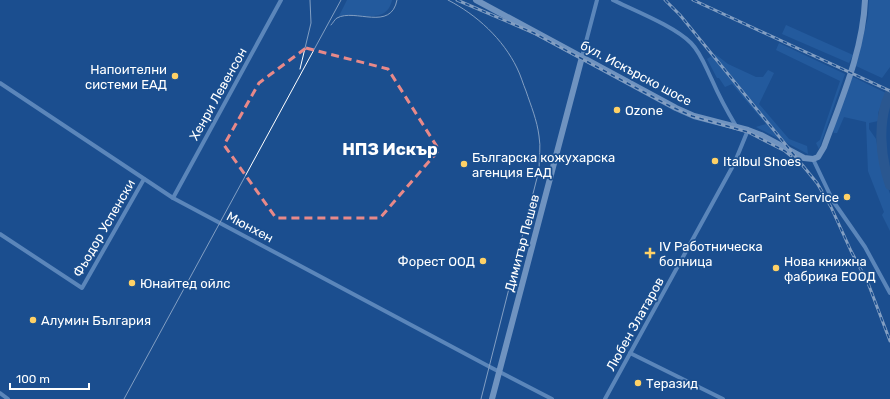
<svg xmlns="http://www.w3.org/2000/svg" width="890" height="399" font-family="Rubik,sans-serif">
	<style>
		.green { fill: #2e69ad }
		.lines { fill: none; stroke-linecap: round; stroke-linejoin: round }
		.river { stroke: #3c6290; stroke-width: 10 }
		.street { stroke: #a9c9ee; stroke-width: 4 }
		.secondary { stroke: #d6e6fa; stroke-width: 6 }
		.tram { stroke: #fff; stroke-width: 1 }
		.rail-casing { stroke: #fff; stroke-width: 3 }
		.rail { stroke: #1b4f8f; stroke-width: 1.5; stroke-dasharray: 4.5; stroke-linecap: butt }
		.marked { fill: none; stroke: #e88989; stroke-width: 3; stroke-dasharray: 8 5; stroke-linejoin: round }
		.poi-dot { fill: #ffd166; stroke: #1b4f8f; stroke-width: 1.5 }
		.labels { text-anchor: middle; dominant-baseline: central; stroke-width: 3.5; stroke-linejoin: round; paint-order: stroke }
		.poi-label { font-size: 13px; fill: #fff; stroke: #1b4f8f; text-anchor: start }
		.street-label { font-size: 13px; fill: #fff; stroke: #1b4f8f }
		.district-label { font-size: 17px; font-weight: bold; fill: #fff; stroke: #1b4f8f }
	</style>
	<rect width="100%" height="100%" fill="#1b4f8f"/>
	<g class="green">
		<path d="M347,0H392C386,28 354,9 338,18Z"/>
		<polygon points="869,0 890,0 890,67 882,78 856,66 868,17"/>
		<polygon points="786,25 853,55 849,63 782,34"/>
		<polygon points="779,43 845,74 819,149 816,143 820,140 840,81 776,50"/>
		<polygon points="715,54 728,64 756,77 763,77 768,70 774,73 759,104 789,139 807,146 808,154 756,127 766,124 732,84 725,87 719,78 717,78 707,59"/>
		<polygon points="851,76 886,93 878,113 878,121 869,123 869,129 876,139 881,167 890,194 890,231 882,215 884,212 868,171 866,122 844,117 837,133 834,133 833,130"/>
	</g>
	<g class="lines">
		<path class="river" d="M890,93C877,121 880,156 890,185"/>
		<g class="street">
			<path d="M613,0C635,11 674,26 691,43C701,53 706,68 712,80C719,96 727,111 736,126"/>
			<polyline points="582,57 597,0"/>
			<polyline points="0,83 173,198 490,367 552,399"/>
			<polyline points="813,159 833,201 865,247 890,293"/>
			<polyline points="173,198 281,0"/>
			<polyline points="0,234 82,288 144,179"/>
			<polyline points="630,353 723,399"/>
			<polyline points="0,393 8,399"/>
			<polyline points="605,399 734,164 748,130"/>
		</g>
		<g class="secondary">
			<path d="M476,0L676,108L694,116L748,130L761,135L804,158L813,159L818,157L824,147C841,100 863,51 865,0"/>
			<polyline points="492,399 582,57"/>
		</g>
		<g class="tram">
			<path d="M448,0C477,15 503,39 517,68C521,76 523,84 526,91C531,106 537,120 539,136C541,147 539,158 539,170L481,399"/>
			<path d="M331,25C333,23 335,19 337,18C355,8 391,32 397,0"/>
			<polyline points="300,69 311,23 310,0"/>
			<polyline points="124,399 341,0"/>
		</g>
		<g class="rail-casing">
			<g id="rail">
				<polyline points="457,0 534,33 670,106 692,116 748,132 785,151 791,156"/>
				<polyline points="665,0 680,15 817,183 831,207 851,251 868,283 890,341"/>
				<polyline points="693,0 890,91"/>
			</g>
		</g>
		<use href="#rail" class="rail"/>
	</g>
	<path d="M0 0H890V399H0ZM306,48L388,69L439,150L380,218H276L224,145L259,83Z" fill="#1b4f8f" fill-opacity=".55" fill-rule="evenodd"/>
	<path class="marked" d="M306,48L388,69L439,150L380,218H276L224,145L259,83Z"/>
	<g class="poi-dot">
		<circle cx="175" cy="76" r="4"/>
		<circle cx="617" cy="110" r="4"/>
		<circle cx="715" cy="161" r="4"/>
		<circle cx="464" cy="164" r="4"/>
		<circle cx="847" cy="197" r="4"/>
		<path d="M648 247h4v4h4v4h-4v4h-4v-4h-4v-4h4z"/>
		<circle cx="483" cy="261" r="4"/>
		<circle cx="776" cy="268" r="4"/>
		<circle cx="132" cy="283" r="4"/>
		<circle cx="33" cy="320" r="4"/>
		<circle cx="638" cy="383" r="4"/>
	</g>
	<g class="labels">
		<g class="poi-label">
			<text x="167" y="69" text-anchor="end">Напоителни<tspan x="167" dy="15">системи ЕАД</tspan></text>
			<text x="625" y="110">Ozone</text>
			<text x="472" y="157">Българска кожухарска<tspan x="472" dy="15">агенция ЕАД</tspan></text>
			<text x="723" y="161">Italbul Shoes</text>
			<text x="839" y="197" text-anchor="end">CarPaint Service</text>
			<text x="659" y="246">IV Работническа<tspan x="659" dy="15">болница</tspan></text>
			<text x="475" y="261" text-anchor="end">Форест ООД</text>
			<text x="784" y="261">Нова книжна<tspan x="784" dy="15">фабрика ЕООД</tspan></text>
			<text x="140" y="283">Юнайтед ойлс</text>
			<text x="41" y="320">Алумин България</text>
			<text x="646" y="383">Теразид</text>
		</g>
		<g class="street-label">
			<text transform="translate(636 73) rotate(28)">бул. Искърско шосе</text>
			<text transform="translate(218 94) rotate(-61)">Хенри Левенсон</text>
			<text transform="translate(250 227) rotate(28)">Мюнхен</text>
			<text transform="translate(104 228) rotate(-60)">Фьодор Успенски</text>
			<text transform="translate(522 243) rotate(-75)">Димитър Пешев</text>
			<text transform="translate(635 324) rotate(-61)">Любен Златаров</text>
		</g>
		<g class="district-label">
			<text x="390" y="149">НПЗ Искър</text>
		</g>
	</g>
	<path d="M10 383v6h79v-6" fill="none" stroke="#ffffff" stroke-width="2"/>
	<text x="16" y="383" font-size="12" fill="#ffffff" stroke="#1b4f8f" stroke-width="3" paint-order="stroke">100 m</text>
</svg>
